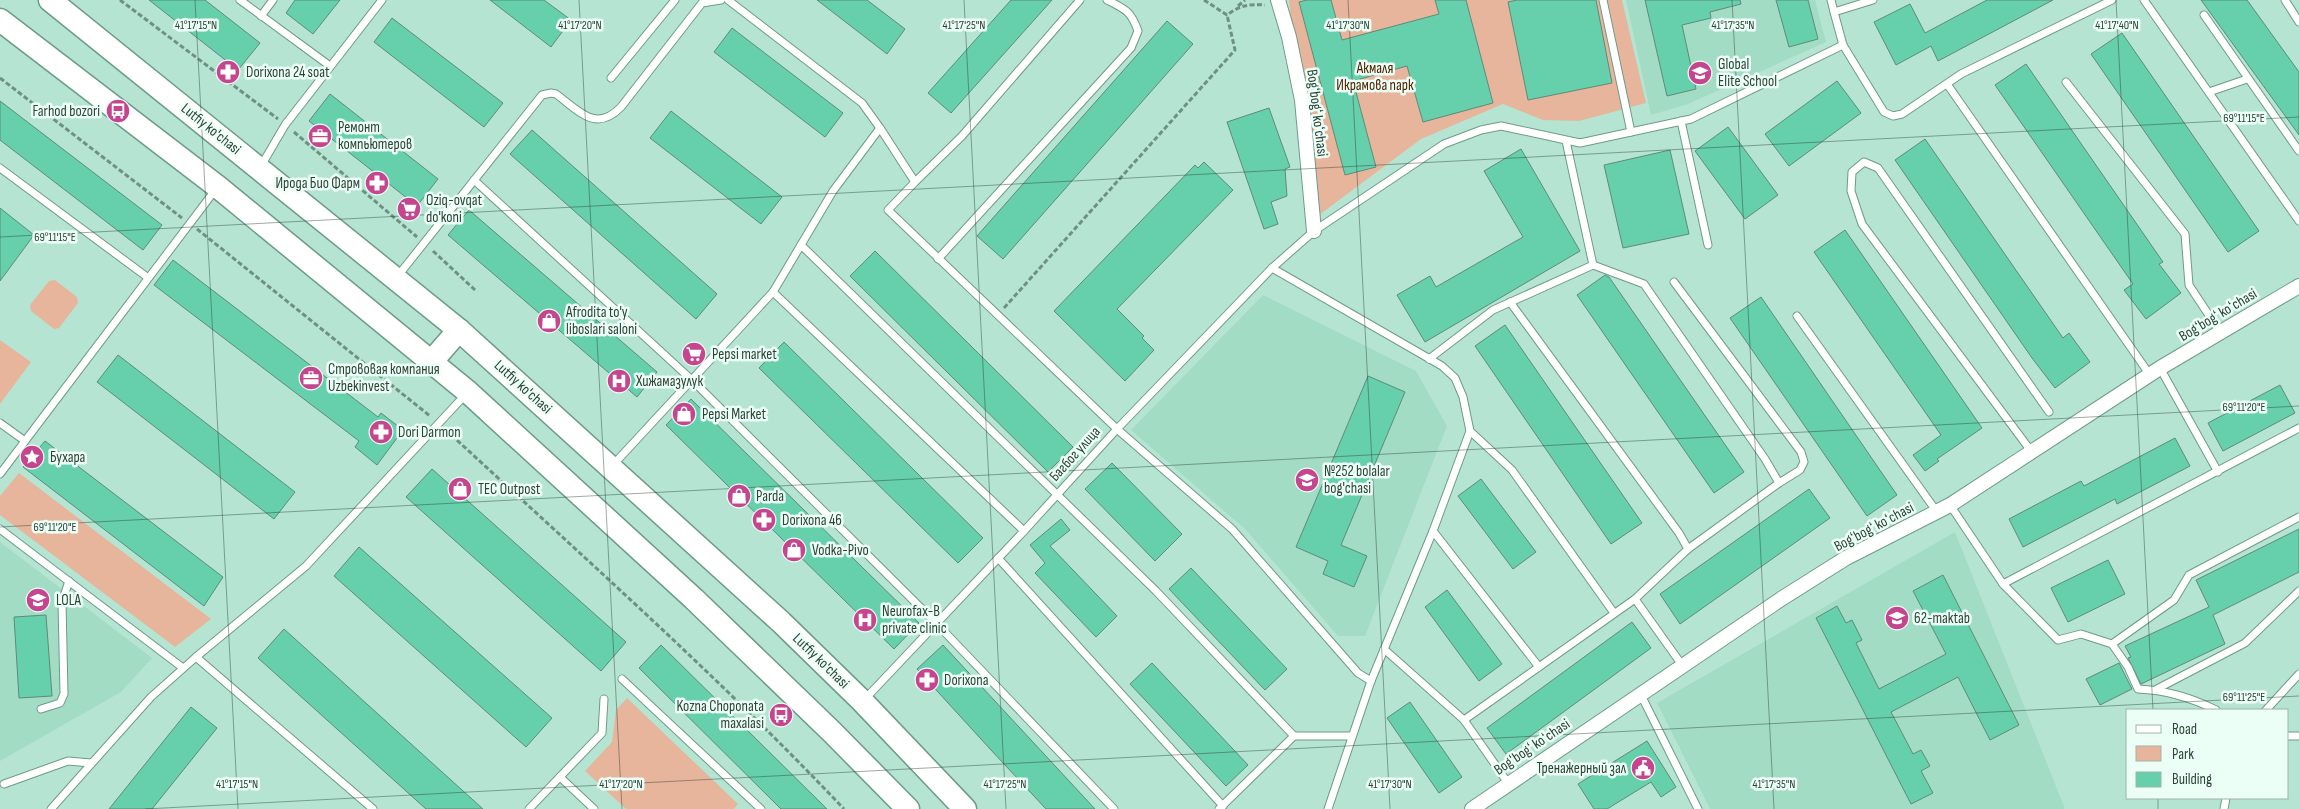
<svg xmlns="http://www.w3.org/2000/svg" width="2299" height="809" font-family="'Sofia Sans Condensed',sans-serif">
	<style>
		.built { fill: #a3dcc5 }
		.green { fill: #e7b59b }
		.building { fill: #66cfab; stroke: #5e8b7a }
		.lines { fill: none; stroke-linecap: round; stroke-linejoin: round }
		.lane-casing { stroke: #6d9b89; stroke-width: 9 }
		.street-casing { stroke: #6d9b89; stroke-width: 16 }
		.primary-casing { stroke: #6d9b89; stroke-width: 25 }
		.path { stroke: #6f9083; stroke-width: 3; stroke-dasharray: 5 2.5; stroke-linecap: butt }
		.lane { stroke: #fff; stroke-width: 7 }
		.street { stroke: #fff; stroke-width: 14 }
		.primary { stroke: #fff; stroke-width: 22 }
		.ticks { fill: none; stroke: #2e423a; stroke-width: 1; stroke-opacity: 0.45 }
		.labels { text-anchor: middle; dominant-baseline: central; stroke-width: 5; stroke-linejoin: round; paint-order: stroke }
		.poi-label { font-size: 15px; fill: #2e423a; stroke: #ecfff7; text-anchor: start }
		.park-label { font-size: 15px; fill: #512000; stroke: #ecfff7 }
		.street-label { font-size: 15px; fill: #2e423a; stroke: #ecfff7 }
		.ticks-label { font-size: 12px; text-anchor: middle; fill: #2e423a; stroke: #ecfff7; stroke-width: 5; stroke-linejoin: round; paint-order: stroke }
	</style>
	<rect width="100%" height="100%" fill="#b5e5d2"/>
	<g class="built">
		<polygon points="1626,0 1815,0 1826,42 1688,104 1651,115"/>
		<polygon points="1263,295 1416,371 1447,426 1365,636 1338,636 1246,530 1131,430"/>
		<polygon points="1955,532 2065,809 1710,809 1657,703"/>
		<polygon points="0,542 152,658 121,692 0,761"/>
	</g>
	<g class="green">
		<polygon points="1289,0 1622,0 1646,103 1579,121 1543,120 1503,104 1421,139 1311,221"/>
		<polygon points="55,280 77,297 78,303 59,328 54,329 31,311 30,305 49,281"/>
		<polygon points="0,340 31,362 0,404"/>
		<polygon points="19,473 211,619 175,647 0,515 0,496"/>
		<polygon points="627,698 738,804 734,809 626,809 585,771 612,742 616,710"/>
	</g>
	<g class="building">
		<polygon points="149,0 205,0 260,43 238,70"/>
		<polygon points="295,0 340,0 313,34 286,13"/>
		<polygon points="490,0 544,0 571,20 551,47"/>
		<polygon points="817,0 867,0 905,29 887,54"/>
		<polygon points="1011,0 1052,0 951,113 928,93"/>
		<polygon points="1307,0 1331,0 1342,40 1439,14 1435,0 1466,0 1493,103 1423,122 1407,66 1353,81 1376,167 1345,175 1299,2"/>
		<polygon points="1517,0 1596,0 1612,83 1528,100 1508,2"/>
		<polygon points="1645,0 1740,0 1741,4 1710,12 1711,18 1682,25 1696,89 1667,96"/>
		<polygon points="1776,0 1808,0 1818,39 1789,47"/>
		<polygon points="1987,0 2053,0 1938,61 1931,46 1896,65 1874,22 1910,4 1925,33"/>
		<polygon points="2201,0 2247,0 2299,72 2299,135"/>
		<polygon points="392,18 503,103 484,127 374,42"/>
		<polygon points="1167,21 1193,44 1003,259 977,236"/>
		<polygon points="732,28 843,113 825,137 714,52"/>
		<polygon points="2122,33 2259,231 2228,252 2091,54"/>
		<polygon points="2026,64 2163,262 2159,264 2181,293 2146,319 2124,290 2133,284 1995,85"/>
		<polygon points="1837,81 1861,113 1789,166 1765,134"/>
		<polygon points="330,94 438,179 417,206 309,121"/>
		<polygon points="0,101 162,225 143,250 0,140"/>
		<polygon points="1269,108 1290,167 1285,169 1287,196 1271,202 1278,224 1264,229 1227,122"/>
		<polygon points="671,111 782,197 761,224 650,138"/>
		<polygon points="1728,127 1778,195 1745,219 1695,151"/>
		<polygon points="532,130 717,294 696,319 510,154"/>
		<polygon points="1925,139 2063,338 2069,333 2090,362 2055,388 2032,358 1895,160"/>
		<polygon points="1521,149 1580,251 1425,342 1397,295 1430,276 1436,287 1523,237 1484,171"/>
		<polygon points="1670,150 1689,234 1623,248 1604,165"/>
		<polygon points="1204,162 1233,190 1117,309 1144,336 1142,338 1154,350 1125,381 1054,311 1195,165 1198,168"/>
		<polygon points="0,208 34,235 0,281"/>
		<polygon points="469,210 657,372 637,397 448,235"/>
		<polygon points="1845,230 1982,428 1937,459 1939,461 1925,471 1913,455 1941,435 1814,252"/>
		<polygon points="875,251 1073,447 1048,472 850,276"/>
		<polygon points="173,260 378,417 381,413 403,430 377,465 355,447 359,441 154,285"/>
		<polygon points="1605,275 1609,277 1744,472 1714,493 1577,295"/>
		<polygon points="1761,297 1897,495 1867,516 1730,318"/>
		<polygon points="1505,325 1642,523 1611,544 1475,346"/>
		<polygon points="784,342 983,538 958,563 759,368"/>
		<polygon points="118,355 295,492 274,519 97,382"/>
		<polygon points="1368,376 1405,392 1341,545 1367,556 1354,587 1323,574 1328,561 1296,547"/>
		<polygon points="2280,385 2295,413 2223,451 2208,423"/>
		<polygon points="691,399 919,623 894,649 666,425"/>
		<polygon points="2175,438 2190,466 2117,504 2115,499 2023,547 2009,519 2081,481 2084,486"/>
		<polygon points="45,441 223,577 204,606 23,467"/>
		<polygon points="1112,463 1182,534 1155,561 1085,489"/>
		<polygon points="432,469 626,642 601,671 406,497"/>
		<polygon points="1481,479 1536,552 1513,569 1458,496"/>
		<polygon points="1809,489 1830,518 1680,624 1660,594"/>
		<polygon points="1061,519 1070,530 1050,546 1117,616 1096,637 1035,573 1045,563 1030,545"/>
		<polygon points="2299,529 2299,572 2213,615 2225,644 2141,684 2128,658 2131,657 2125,646 2209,607 2196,580"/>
		<polygon points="359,547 552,718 526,747 334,576"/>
		<polygon points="2108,560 2125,594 2068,622 2051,588"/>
		<polygon points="1191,568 1287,669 1265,690 1169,589"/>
		<polygon points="1943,575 2019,725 1990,740 1958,677 1891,712 1913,754 1921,750 1930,766 1921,771 1933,793 1911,804 1816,618 1837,606 1846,623 1852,620 1862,640 1856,643 1879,689 1946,654 1913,591"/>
		<polygon points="1447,590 1502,664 1479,681 1425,607"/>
		<polygon points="46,615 52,696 19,698 14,617"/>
		<polygon points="1632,622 1651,648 1506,754 1487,728"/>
		<polygon points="284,629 483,809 426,809 258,658"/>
		<polygon points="661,645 827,809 781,809 639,668"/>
		<polygon points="943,645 1095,809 1046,809 991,750 917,669"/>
		<polygon points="1152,663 1248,765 1226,786 1130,684"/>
		<polygon points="2119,663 2132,689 2100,705 2086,679"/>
		<polygon points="1410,702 1462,777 1439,793 1387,718"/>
		<polygon points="191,707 217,728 152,809 109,809"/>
		<polygon points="1647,741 1676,787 1661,797 1651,782 1607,809 1594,809 1578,784"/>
	</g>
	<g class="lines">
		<g class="lane-casing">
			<g id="lane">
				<polyline points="240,0 330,66"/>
				<polyline points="728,0 862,103 880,128 915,182 888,210 1117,429 1232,529 1358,673 1371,681"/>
				<polyline points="1603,0 1631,132"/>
				<polyline points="1831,0 1834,12"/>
				<polyline points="1873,0 1834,12 1843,45 1884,112 1893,116 1902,114 1961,74 2112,0"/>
				<polyline points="2144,0 2299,221"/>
				<polyline points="2285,0 2299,22"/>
				<polyline points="2204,15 2299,151"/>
				<polyline points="261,16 273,0"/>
				<polyline points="611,78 675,0"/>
				<polyline points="2066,82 2185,234 2189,285 2220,332"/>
				<polyline points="1947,84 2150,375"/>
				<polyline points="2209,92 2247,79"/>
				<polyline points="1681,121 1708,245"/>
				<polyline points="261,166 285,125 382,0"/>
				<polyline points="0,168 147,277"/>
				<polyline points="474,180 693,381 936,623 1114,809"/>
				<polyline points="915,182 962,136 1080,0"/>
				<polyline points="801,245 1156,591 1294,736"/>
				<path d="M938,259L1131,48L1138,31C1131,11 1125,9 1107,0"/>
				<polyline points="1593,265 1644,284 1765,459 1779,483 1688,549"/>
				<polyline points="1272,268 1442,366 1455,378 1463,397 1470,431 1433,531 1371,681 1328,809"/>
				<path d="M397,277L542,95L551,93L556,94C579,111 596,133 621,107L702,3L721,0"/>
				<polyline points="1674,282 1801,452 1804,462 1800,470 1779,483"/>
				<polyline points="773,292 1024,531"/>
				<polyline points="1510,302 1679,533 1688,549 1635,599 1682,665"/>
				<polyline points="1797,316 1937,512"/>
				<polyline points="1429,359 1493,310 1593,265 1566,141"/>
				<polyline points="2160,368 2218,472"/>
				<polyline points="0,423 25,441"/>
				<polyline points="1470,431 1512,470 1614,613"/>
				<polyline points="2031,451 1862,224 1851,191 1852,172 1864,162 1878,168 2049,412"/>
				<polyline points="613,465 773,292 833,191 880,128"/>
				<polyline points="0,474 216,189"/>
				<path d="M1950,505L2003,584L2058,640L2081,634L2112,644L2128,667L2138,689C2164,690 2192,698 2216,710"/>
				<polyline points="0,529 183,668"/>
				<polyline points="1433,531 1539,667"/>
				<polyline points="998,558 1223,806"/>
				<polyline points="2003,584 2299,428"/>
				<polyline points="2112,644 2174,600 2189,575 2299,517"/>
				<polyline points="1384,649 1464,720 1508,783"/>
				<polyline points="196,657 373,809"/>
				<polyline points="622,679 761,809"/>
				<polyline points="2155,690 2245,643 2299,591"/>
				<polyline points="1640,693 1698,809"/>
				<polyline points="864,700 1024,531 1117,429 1272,268 1314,231 1444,144 1481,130 1501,126 1580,143 1691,119 1843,45"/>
				<polyline points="41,709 60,703 64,694 62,602 69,581"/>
				<polyline points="2266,710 2299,674"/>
				<polyline points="1464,720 1635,599"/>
				<polyline points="2288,736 2299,736"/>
				<polyline points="560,777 594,809"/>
				<polyline points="4,784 68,761 91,763"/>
				<polyline points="51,809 151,697 196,657 306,566 466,394"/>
				<polyline points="529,809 602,733 604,699"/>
				<polyline points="1219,809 1294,736 1351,736"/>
				<polyline points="2224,809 2226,798"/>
			</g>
		</g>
		<g class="street-casing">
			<g id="street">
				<polyline points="1278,0 1289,37 1302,100 1314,231"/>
				<polyline points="1472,809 1781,599 1846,558 1950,505 2160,368 2299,286"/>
			</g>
		</g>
		<g class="primary-casing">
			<g id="primary">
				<polyline points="50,0 459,330 781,622 862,701 965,809"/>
				<polyline points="0,20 218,187 468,392 694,599 831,731 908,809"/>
				<polyline points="432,361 459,330"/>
			</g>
		</g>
		<g class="path">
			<polyline points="120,0 278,119"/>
			<path d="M1204,0L1227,15C1240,5 1249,4 1265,5"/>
			<polyline points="1238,6 1245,0"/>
			<polyline points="0,78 182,218"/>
			<polyline points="294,132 417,237"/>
			<polyline points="197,229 430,416"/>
			<polyline points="433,251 475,290"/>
			<polyline points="1004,308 1235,50 1227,15"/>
			<path d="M446,430C580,554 718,676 844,809"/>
		</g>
		<use href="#lane" class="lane"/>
		<use href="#street" class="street"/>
		<use href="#primary" class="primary"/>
	</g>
	<path class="ticks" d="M195,0L238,809M579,0L622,809M964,0L1006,809M1348,0L1390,809M1732,0L1774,809M2116,0L2153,710M0,237L2299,117M0,527L2299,406M2158,798V809M145,809L2299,696"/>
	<defs>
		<g id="pharmacy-disc" transform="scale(1.25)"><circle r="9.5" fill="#c6458f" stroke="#ecfff7"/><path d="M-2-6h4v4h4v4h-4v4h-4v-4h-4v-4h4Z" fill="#fff"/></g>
		<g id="school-disc" transform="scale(1.25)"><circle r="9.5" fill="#c6458f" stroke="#ecfff7"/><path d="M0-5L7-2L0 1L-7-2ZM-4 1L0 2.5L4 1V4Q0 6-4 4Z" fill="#fff"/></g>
		<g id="bus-disc" transform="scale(1.25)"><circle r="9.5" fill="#c6458f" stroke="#ecfff7"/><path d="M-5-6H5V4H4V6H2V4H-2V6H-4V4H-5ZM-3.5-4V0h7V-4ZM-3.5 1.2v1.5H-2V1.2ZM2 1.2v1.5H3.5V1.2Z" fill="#fff"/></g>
		<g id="office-disc" transform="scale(1.25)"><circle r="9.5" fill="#c6458f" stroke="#ecfff7"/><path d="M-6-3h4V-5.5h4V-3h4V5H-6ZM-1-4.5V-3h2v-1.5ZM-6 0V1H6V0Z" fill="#fff"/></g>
		<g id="supermarket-disc" transform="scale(1.25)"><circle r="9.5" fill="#c6458f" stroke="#ecfff7"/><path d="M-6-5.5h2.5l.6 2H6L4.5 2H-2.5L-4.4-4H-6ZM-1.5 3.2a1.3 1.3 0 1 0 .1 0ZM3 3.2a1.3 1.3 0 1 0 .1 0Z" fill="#fff"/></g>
		<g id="shop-disc" transform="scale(1.25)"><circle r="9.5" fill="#c6458f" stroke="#ecfff7"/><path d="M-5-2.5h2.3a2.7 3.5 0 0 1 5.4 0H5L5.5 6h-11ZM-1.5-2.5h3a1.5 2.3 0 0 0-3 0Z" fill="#fff"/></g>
		<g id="hospital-disc" transform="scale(1.25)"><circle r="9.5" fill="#c6458f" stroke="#ecfff7"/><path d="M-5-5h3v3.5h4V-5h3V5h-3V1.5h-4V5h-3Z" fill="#fff"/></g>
		<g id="sight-disc" transform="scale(1.25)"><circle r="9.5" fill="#c6458f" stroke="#ecfff7"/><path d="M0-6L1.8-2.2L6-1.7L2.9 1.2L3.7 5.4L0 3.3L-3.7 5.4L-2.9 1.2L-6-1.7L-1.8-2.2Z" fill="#fff"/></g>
		<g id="civic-disc" transform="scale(1.25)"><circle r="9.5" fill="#c6458f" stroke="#ecfff7"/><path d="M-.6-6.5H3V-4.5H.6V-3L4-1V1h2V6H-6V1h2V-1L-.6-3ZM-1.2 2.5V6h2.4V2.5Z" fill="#fff"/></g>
	</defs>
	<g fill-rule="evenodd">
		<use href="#pharmacy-disc" x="228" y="72"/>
		<use href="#school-disc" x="1700" y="73"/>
		<use href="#bus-disc" x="118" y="111"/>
		<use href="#office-disc" x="320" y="136"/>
		<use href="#pharmacy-disc" x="377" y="183"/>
		<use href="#supermarket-disc" x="409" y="209"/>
		<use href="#shop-disc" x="549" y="321"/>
		<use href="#supermarket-disc" x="694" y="354"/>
		<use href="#office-disc" x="311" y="378"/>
		<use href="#hospital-disc" x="619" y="381"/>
		<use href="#shop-disc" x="684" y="414"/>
		<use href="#pharmacy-disc" x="381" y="432"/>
		<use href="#sight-disc" x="32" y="457"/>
		<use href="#school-disc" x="1307" y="480"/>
		<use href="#shop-disc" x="460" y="489"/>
		<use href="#shop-disc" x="739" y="496"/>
		<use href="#pharmacy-disc" x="764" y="520"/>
		<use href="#shop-disc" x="794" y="550"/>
		<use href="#school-disc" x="38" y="600"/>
		<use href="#school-disc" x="1897" y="618"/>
		<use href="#hospital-disc" x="865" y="620"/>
		<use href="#pharmacy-disc" x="927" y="680"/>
		<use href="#bus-disc" x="781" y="715"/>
		<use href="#civic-disc" x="1643" y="768"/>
	</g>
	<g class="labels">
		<g class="poi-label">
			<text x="1718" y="64">Global<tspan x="1718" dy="17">Elite School</tspan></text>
			<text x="246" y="72">Dorixona 24 soat</text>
			<text x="100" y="111" text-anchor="end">Farhod bozori</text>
			<text x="338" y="127">Ремонт<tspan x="338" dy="17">компьютеров</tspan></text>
			<text x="360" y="183" text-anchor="end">Ирода Био Фарм</text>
			<text x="426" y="200">Oziq-ovqat<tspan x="426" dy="17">do'koni</tspan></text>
			<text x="566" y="312">Afrodita to'y<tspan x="566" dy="17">liboslari saloni</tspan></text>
			<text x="712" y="354">Pepsi market</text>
			<text x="328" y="369">Стрововая компания<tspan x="328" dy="17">Uzbekinvest</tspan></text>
			<text x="636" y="381">Хижамазулук</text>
			<text x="702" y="414">Pepsi Market</text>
			<text x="398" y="432">Dori Darmon</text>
			<text x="50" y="457">Бухара</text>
			<text x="1324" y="471">№252 bolalar<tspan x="1324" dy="17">bog'chasi</tspan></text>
			<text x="478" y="489">TEC Outpost</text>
			<text x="756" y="496">Parda</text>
			<text x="782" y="520">Dorixona 46</text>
			<text x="812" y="550">Vodka-Pivo</text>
			<text x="56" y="600">LOLA</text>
			<text x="882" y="611">Neurofax-B<tspan x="882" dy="17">private clinic</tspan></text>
			<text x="1914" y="618">62-maktab</text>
			<text x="944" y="680">Dorixona</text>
			<text x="764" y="706" text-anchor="end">Kozna Choponata<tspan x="764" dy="17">maxalasi</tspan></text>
			<text x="1626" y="768" text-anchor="end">Тренажерный зал</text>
		</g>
		<g class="park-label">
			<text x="1375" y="68">Акмаля<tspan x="1375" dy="17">Икрамова парк</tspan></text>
		</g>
		<g class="street-label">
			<text transform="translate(1317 113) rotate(83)">Bogʻbogʻ koʻchasi</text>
			<text transform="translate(211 129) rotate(39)">Lutfiy ko'chasi</text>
			<text transform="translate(2218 315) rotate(-31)">Bogʻbogʻ koʻchasi</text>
			<text transform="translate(523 387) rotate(42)">Lutfiy ko'chasi</text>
			<text transform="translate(1075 454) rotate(-48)">Багбог улица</text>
			<text transform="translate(1874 527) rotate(-28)">Bogʻbogʻ koʻchasi</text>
			<text transform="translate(821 661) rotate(44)">Lutfiy ko'chasi</text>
			<text transform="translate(1532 747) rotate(-34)">Bogʻbogʻ koʻchasi</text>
		</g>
	</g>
	<g class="ticks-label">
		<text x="580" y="29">41°17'20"N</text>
		<text x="964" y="29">41°17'25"N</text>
		<text x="196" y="29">41°17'15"N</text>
		<text x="1348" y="29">41°17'30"N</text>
		<text x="1733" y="29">41°17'35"N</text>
		<text x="2117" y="29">41°17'40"N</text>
		<text x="2244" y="122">69°11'15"E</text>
		<text x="55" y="241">69°11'15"E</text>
		<text x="2244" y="411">69°11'20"E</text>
		<text x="55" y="531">69°11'20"E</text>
		<text x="2244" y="701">69°11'25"E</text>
		<text x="237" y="788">41°17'15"N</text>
		<text x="621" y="788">41°17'20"N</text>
		<text x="1005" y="788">41°17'25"N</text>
		<text x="1390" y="788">41°17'30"N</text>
		<text x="1774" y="788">41°17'35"N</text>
	</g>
	<rect x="2126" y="709" width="162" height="90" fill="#ecfff7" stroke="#a0b3ab"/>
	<rect x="2136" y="725" width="25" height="8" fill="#ffffff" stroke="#a0b3ab"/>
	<text x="2172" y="734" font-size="15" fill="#2e423a">Road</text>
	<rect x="2136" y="746" width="25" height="15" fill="#e7b59b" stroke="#a0b3ab"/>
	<text x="2172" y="759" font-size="15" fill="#2e423a">Park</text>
	<rect x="2136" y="772" width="25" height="15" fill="#66cfab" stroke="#a0b3ab"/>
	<text x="2172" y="784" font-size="15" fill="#2e423a">Building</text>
</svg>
